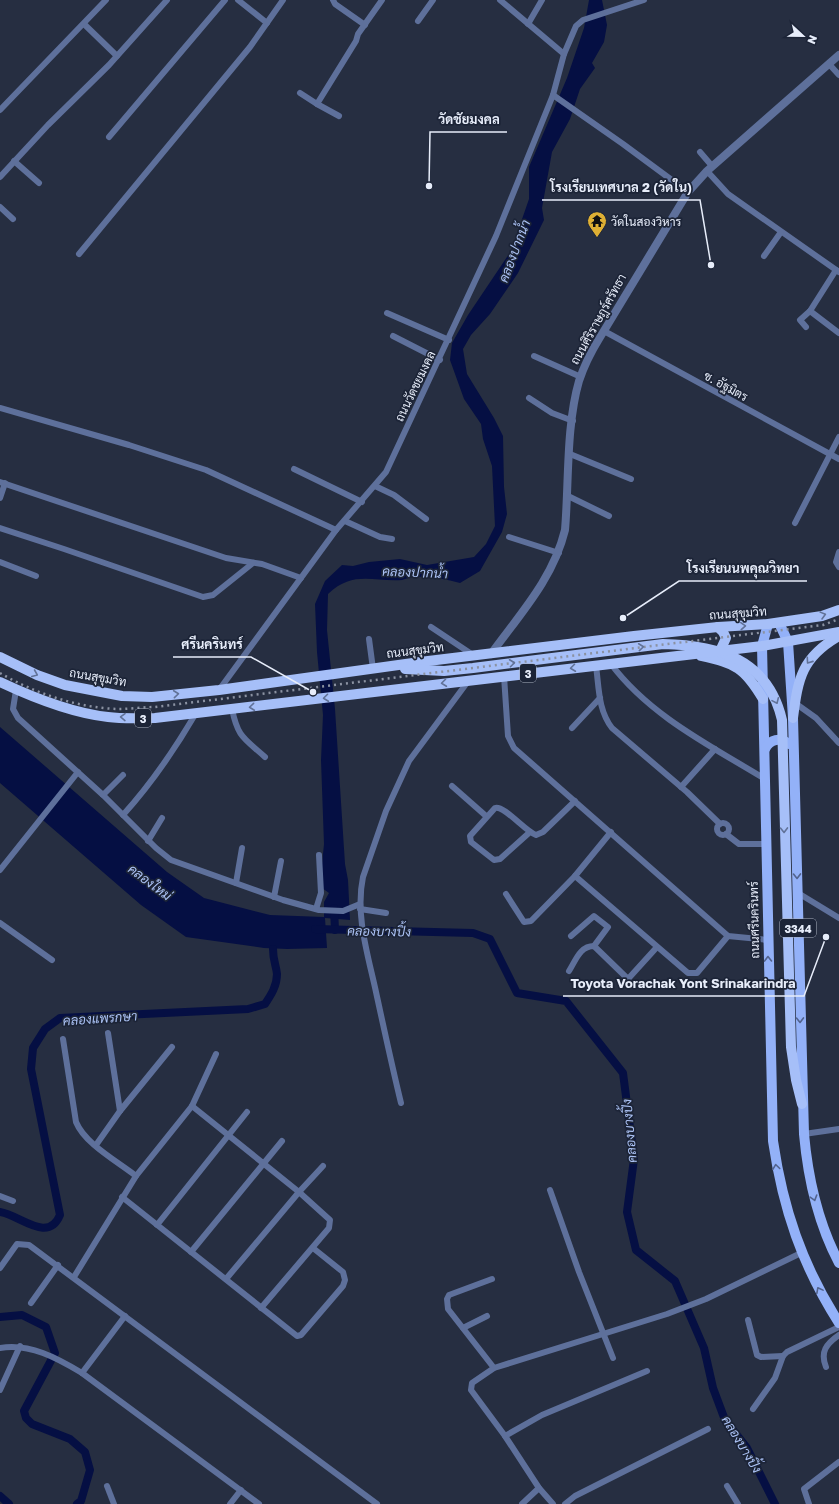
<svg xmlns="http://www.w3.org/2000/svg" width="839" height="1504" font-family="'Golos Text',Sarabun,sans-serif">
	<style>
		.water { fill: #050f43 }
		.lines { fill: none; stroke-linecap: round; stroke-linejoin: round }
		.canal { stroke: #050f43; stroke-width: 8 }
		.minor { stroke: #5e709b; stroke-width: 6 }
		.tertiary { stroke: #5e709b; stroke-width: 8 }
		.primary { stroke: #93b1f8; stroke-width: 10 }
		.trunk { stroke: #a6bff8; stroke-width: 10 }
		.rail { stroke: #8b92a2; stroke-width: 2.5; stroke-dasharray: 2 4; stroke-linecap: butt }
		.oneway { stroke: #617298 }
		.oneway2 { stroke: #52638e }
		.labels { text-anchor: middle; dominant-baseline: central; stroke-width: 3.5; stroke-linejoin: round; paint-order: stroke }
		.shield { fill: #1c2437; stroke: #aab1c0; stroke-width: 1 }
		.shield-label { font-size: 11px; font-weight: bold; fill: #e7edfa }
		.poi-label { font-size: 12px; fill: #e7edfa; stroke: #1c2437; text-anchor: start }
		.street-label { font-size: 12px; fill: #e7edfa; stroke: #1c2437 }
		.water-label { font-size: 13px; font-style: italic; fill: #acc3f6; stroke: #1c2437 }
		.leader { fill: none; stroke: #e7edfa; stroke-width: 1.5 }
		.callout-dot { fill: #e7edfa; stroke: #1c2437; stroke-width: 1.5 }
		.callout-label { font-size: 13px; text-anchor: middle; font-weight: bold; fill: #e7edfa; stroke: #1c2437; stroke-width: 3.5; stroke-linejoin: round; paint-order: stroke }
	</style>
	<rect width="100%" height="100%" fill="#262e41"/>
	<path class="water" d="M589,0H602L607,25L604,42L592,63L595,68L580,89L570,119L552,152L542,208L544,220L518,273L490,314L471,335L463,349L467,374L494,418L503,436L504,487L507,514L502,532L480,571L460,583C445,579 429,576 414,577C410,577 406,579 402,580C373,582 353,570 328,594L327,630L335,709L345,864L348,880L350,920L325,918L327,948L287,949L264,948L186,937L141,905L0,783V727L167,872L204,898L270,915L324,917V902L329,893L322,888V864L324,844L321,760L323,715L317,652L315,604L325,581L342,565L353,566L369,562L400,559L427,565L474,557L486,544L495,526L492,466L483,439L481,424L464,399L450,360L452,343L468,315L511,251L529,199V167L567,78L584,28Z"/>
	<g class="lines">
		<g class="canal">
			<polyline points="334,908 335,930"/>
			<polyline points="315,929 473,933 490,939 517,993 566,1001 623,1073 634,1159 627,1212 636,1250 675,1281 704,1348 713,1388 725,1420 747,1448 775,1504"/>
			<path d="M0,1212C20,1215 48,1244 60,1215L31,1069L33,1048L45,1029L60,1018L248,1009L265,1004C271,995 277,986 277,974C276,965 273,960 273,949"/>
			<polyline points="0,1317 22,1315 46,1327 55,1353 24,1411 26,1418 32,1424 70,1439 85,1452 90,1470 81,1501 77,1504"/>
			<polyline points="0,1496 9,1504"/>
		</g>
		<g class="minor">
			<polyline points="238,0 267,23"/>
			<polyline points="333,0 335,4 365,25"/>
			<polyline points="500,0 564,54"/>
			<polyline points="418,21 433,0"/>
			<polyline points="84,24 117,56"/>
			<polyline points="528,24 542,0"/>
			<polyline points="829,64 839,75"/>
			<polyline points="300,93 317,104"/>
			<polyline points="553,95 623,144 688,192"/>
			<polyline points="0,110 106,0"/>
			<polyline points="339,116 317,104 356,41 358,34 382,0"/>
			<polyline points="109,137 225,0"/>
			<polyline points="700,152 712,166"/>
			<polyline points="14,161 39,183"/>
			<polyline points="707,171 728,194 839,272"/>
			<polyline points="0,177 48,125 109,65 167,0"/>
			<polyline points="0,207 13,219"/>
			<polyline points="79,254 250,47 283,0"/>
			<polyline points="764,256 781,232"/>
			<polyline points="836,270 810,311 839,333"/>
			<polyline points="387,313 449,340"/>
			<polyline points="806,327 800,320 810,311"/>
			<polyline points="604,331 839,459"/>
			<polyline points="393,336 440,360"/>
			<polyline points="534,356 581,377"/>
			<polyline points="529,398 552,413 573,421"/>
			<polyline points="0,408 129,445 206,470 336,530"/>
			<polyline points="570,454 631,479"/>
			<polyline points="294,469 362,502"/>
			<polyline points="0,482 226,558 262,564 301,578"/>
			<polyline points="375,486 394,495 426,519"/>
			<polyline points="568,496 609,516"/>
			<polyline points="0,498 5,483"/>
			<polyline points="345,521 380,537 392,539"/>
			<polyline points="795,523 839,437"/>
			<polyline points="0,528 64,549 203,597 213,595 253,563"/>
			<polyline points="509,537 559,553"/>
			<polyline points="839,552 836,562 839,567"/>
			<polyline points="0,562 36,576"/>
			<polyline points="431,627 473,655"/>
			<polyline points="369,639 373,669"/>
			<path d="M611,664C650,716 711,746 765,779"/>
			<path d="M596,666C599,687 598,710 612,728L687,792L720,824"/>
			<polyline points="504,676 508,736 514,748 728,936 768,940"/>
			<polyline points="16,690 13,709 18,718 103,795 156,848 171,860 283,900 319,910 343,911 360,904"/>
			<polyline points="219,690 336,530 386,472 496,236 553,95 564,54 576,26 583,20 644,0"/>
			<polyline points="795,703 816,718 839,743"/>
			<path d="M232,709C238,738 244,738 265,757"/>
			<polyline points="572,728 600,698"/>
			<polyline points="452,786 486,816"/>
			<polyline points="681,787 715,749"/>
			<polyline points="103,795 123,775"/>
			<path d="M123,815C151,784 175,749 196,713"/>
			<circle cx="723" cy="829" r="6"/>
			<path d="M530,832L500,859L494,860L471,842L470,836L495,808C504,805 525,831 536,835L543,832L575,801"/>
			<polyline points="726,834 739,844 766,844"/>
			<polyline points="148,841 162,818"/>
			<polyline points="0,870 78,772"/>
			<polyline points="575,876 688,973 697,973 728,936"/>
			<polyline points="236,883 242,848"/>
			<polyline points="798,893 839,918"/>
			<polyline points="506,894 524,922 531,921 575,876 611,832"/>
			<polyline points="274,897 281,861"/>
			<polyline points="316,909 321,893 319,855"/>
			<polyline points="360,909 386,913"/>
			<polyline points="0,923 52,960"/>
			<polyline points="571,936 594,916 608,927 594,946"/>
			<path d="M569,971C576,960 580,946 594,946L628,979L657,947"/>
			<polyline points="108,1033 120,1111"/>
			<path d="M63,1039L76,1122C85,1144 117,1161 136,1176"/>
			<path d="M401,1103C392,1066 384,1029 376,992C368,955 355,915 363,877L386,811L409,761L469,680"/>
			<polyline points="192,1106 299,1192 330,1220 329,1228 261,1308"/>
			<polyline points="804,1134 839,1129"/>
			<polyline points="96,1145 120,1111 172,1047"/>
			<polyline points="550,1190 579,1272 613,1358"/>
			<polyline points="0,1196 13,1201"/>
			<polyline points="122,1197 297,1336 301,1335 343,1286 345,1280 343,1272 313,1248"/>
			<polyline points="157,1225 247,1112"/>
			<polyline points="191,1252 282,1141"/>
			<polyline points="0,1268 17,1244 29,1245 377,1504"/>
			<polyline points="74,1277 136,1176 192,1106 216,1054"/>
			<polyline points="226,1279 299,1192 323,1166"/>
			<polyline points="492,1279 449,1295 447,1299 448,1309 494,1368"/>
			<polyline points="31,1303 58,1265"/>
			<polyline points="748,1320 757,1355 761,1357 783,1356"/>
			<polyline points="463,1328 487,1316"/>
			<path d="M0,1348C30,1343 57,1358 82,1373L259,1504"/>
			<path d="M826,1367C820,1352 826,1344 839,1335"/>
			<polyline points="82,1373 125,1316"/>
			<polyline points="0,1390 20,1346"/>
			<polyline points="753,1409 775,1378 783,1356 787,1352 839,1327"/>
			<polyline points="505,1436 542,1415 647,1371"/>
			<polyline points="107,1486 114,1504"/>
			<polyline points="727,1486 738,1504"/>
			<polyline points="230,1504 241,1490"/>
			<polyline points="522,1504 539,1488"/>
			<polyline points="553,1504 539,1488 505,1436 471,1390 472,1383 494,1368 667,1314 706,1299 801,1253"/>
			<polyline points="565,1504 575,1496 708,1429"/>
			<polyline points="809,1504 804,1489 839,1462"/>
		</g>
		<path class="tertiary" d="M491,654C520,614 553,579 565,530C569,483 566,426 579,381C584,366 591,352 599,339L688,192L707,171L839,55"/>
		<g class="primary">
			<path d="M779,623L788,642L793,718L804,1134C808,1179 818,1223 839,1263"/>
			<path d="M768,624L762,646L773,1141C783,1209 802,1265 839,1323"/>
			<path d="M765,749C770,739 780,737 789,744"/>
		</g>
		<g class="trunk">
			<polyline points="718,627 723,632 726,638 720,651"/>
			<path d="M701,656C736,664 744,667 763,699"/>
			<polyline points="0,657 37,675 65,685 122,696 152,697 219,690 420,662 634,636 718,627 768,624 822,616 839,610"/>
			<path d="M405,669L444,671L473,668L663,644C718,645 768,659 782,720L791,1047L796,1080L802,1104"/>
			<path d="M0,682C34,698 71,713 108,717C124,719 139,718 155,718L762,646L839,632"/>
			<path d="M793,718C798,678 802,657 839,636"/>
		</g>
		<path class="rail" d="M0,673C34,693 78,708 118,709C130,709 143,707 155,707L823,625L839,619"/>
	</g>
	<defs><path id="oneway-chevron" d="M-2-3.5L2.5 0L-2 3.5" fill="none" stroke-width="1.6" stroke-linecap="round" stroke-linejoin="round"/></defs>
	<g class="oneway">
		<use href="#oneway-chevron" transform="translate(823 615) rotate(-15)"/>
		<use href="#oneway-chevron" transform="translate(743 626) rotate(-4)"/>
		<use href="#oneway-chevron" transform="translate(641 647) rotate(-6)"/>
		<use href="#oneway-chevron" transform="translate(809 661) rotate(125)"/>
		<use href="#oneway-chevron" transform="translate(512 663) rotate(-7)"/>
		<use href="#oneway-chevron" transform="translate(573 668) rotate(173)"/>
		<use href="#oneway-chevron" transform="translate(35 674) rotate(23)"/>
		<use href="#oneway-chevron" transform="translate(444 683) rotate(173)"/>
		<use href="#oneway-chevron" transform="translate(176 694) rotate(-6)"/>
		<use href="#oneway-chevron" transform="translate(326 698) rotate(173)"/>
		<use href="#oneway-chevron" transform="translate(776 701) rotate(66)"/>
		<use href="#oneway-chevron" transform="translate(252 707) rotate(174)"/>
		<use href="#oneway-chevron" transform="translate(123 717) rotate(-179)"/>
		<use href="#oneway-chevron" transform="translate(784 830) rotate(89)"/>
	</g>
	<g class="oneway2">
		<use href="#oneway-chevron" transform="translate(797 876) rotate(89)"/>
		<use href="#oneway-chevron" transform="translate(768 959) rotate(-91)"/>
		<use href="#oneway-chevron" transform="translate(800 1020) rotate(89)"/>
		<use href="#oneway-chevron" transform="translate(776 1167) rotate(-98)"/>
		<use href="#oneway-chevron" transform="translate(814 1198) rotate(73)"/>
		<use href="#oneway-chevron" transform="translate(819 1290) rotate(-118)"/>
	</g>
	<defs>
		<g id="temple-pin" transform="scale(1)"><path d="M0 17L-7.5 6A9.5 9.5 0 1 1 7.5 6Z" fill="#dfb034" stroke="#1c2437"/><path d="M0-6L5-2H3V0L6.5 2.5H4V6H1.5V3h-3V6H-4V2.5H-6.5L-3 0V-2H-5Z" fill="#111"/></g>
	</defs>
	<g fill-rule="evenodd">
		<use href="#temple-pin" x="597" y="221"/>
	</g>
	<g class="labels">
		<g class="shield">
			<rect x="520" y="664" width="16" height="18" rx="3"/>
			<rect x="135" y="709" width="16" height="18" rx="3"/>
			<rect x="780" y="919" width="36" height="18" rx="3"/>
		</g>
		<g class="shield-label">
			<text x="528" y="673">3</text>
			<text x="143" y="718">3</text>
			<text x="798" y="928">3344</text>
		</g>
		<g class="poi-label">
			<text x="611" y="221">วัดในสองวิหาร</text>
		</g>
		<g class="street-label">
			<text transform="translate(598 319) rotate(-61)">ถนนศิริราษฎร์ศรัทธา</text>
			<text transform="translate(415 386) rotate(-64)">ถนนวัดชยมงคล</text>
			<text transform="translate(726 386) rotate(29)">ซ. อัฐมิตร</text>
			<text transform="translate(738 613) rotate(-4)">ถนนสุขุมวิท</text>
			<text transform="translate(415 650) rotate(-7)">ถนนสุขุมวิท</text>
			<text transform="translate(98 677) rotate(10)">ถนนสุขุมวิท</text>
			<text transform="translate(754 920) rotate(-91)">ถนนศรีนครินทร์</text>
		</g>
		<g class="water-label">
			<text transform="translate(514 251) rotate(-69)">คลองปากน้ำ</text>
			<text transform="translate(415 572) rotate(2)">คลองปากน้ำ</text>
			<text transform="translate(150 882) rotate(37)">คลองใหม่</text>
			<text transform="translate(379 931) rotate(1)">คลองบางปิ้ง</text>
			<text transform="translate(100 1018) rotate(-4)">คลองแพรกษา</text>
			<text transform="translate(629 1131) rotate(-95)">คลองบางปิ้ง</text>
			<text transform="translate(742 1444) rotate(59)">คลองบางปิ้ง</text>
		</g>
	</g>
	<path class="leader" d="M429 186L430 132H507M711 265L700 200H542M623 618L679 581H807M313 692L251 657H173M826 937L804 996H563"/>
	<g class="callout-dot">
		<circle cx="429" cy="186" r="4"/>
		<circle cx="711" cy="265" r="4"/>
		<circle cx="623" cy="618" r="4"/>
		<circle cx="313" cy="692" r="4"/>
		<circle cx="826" cy="937" r="4"/>
	</g>
	<g class="callout-label">
		<text x="469" y="124">วัดชัยมงคล</text>
		<text x="621" y="192">โรงเรียนเทศบาล 2 (วัดใน)</text>
		<text x="743" y="573">โรงเรียนนพคุณวิทยา</text>
		<text x="212" y="649">ศรีนครินทร์</text>
		<text x="683" y="988">Toyota Vorachak Yont Srinakarindra</text>
	</g>
	<g transform="translate(803 36) rotate(112)" stroke="#1c2437" stroke-width="3" paint-order="stroke">
	<path d="M0-3L7 15L0 10L-7 15Z" fill="#e7edfa"/>
	<text y="-6" font-size="11" font-weight="bold" text-anchor="middle" fill="#e7edfa">N</text>
	</g>
</svg>
